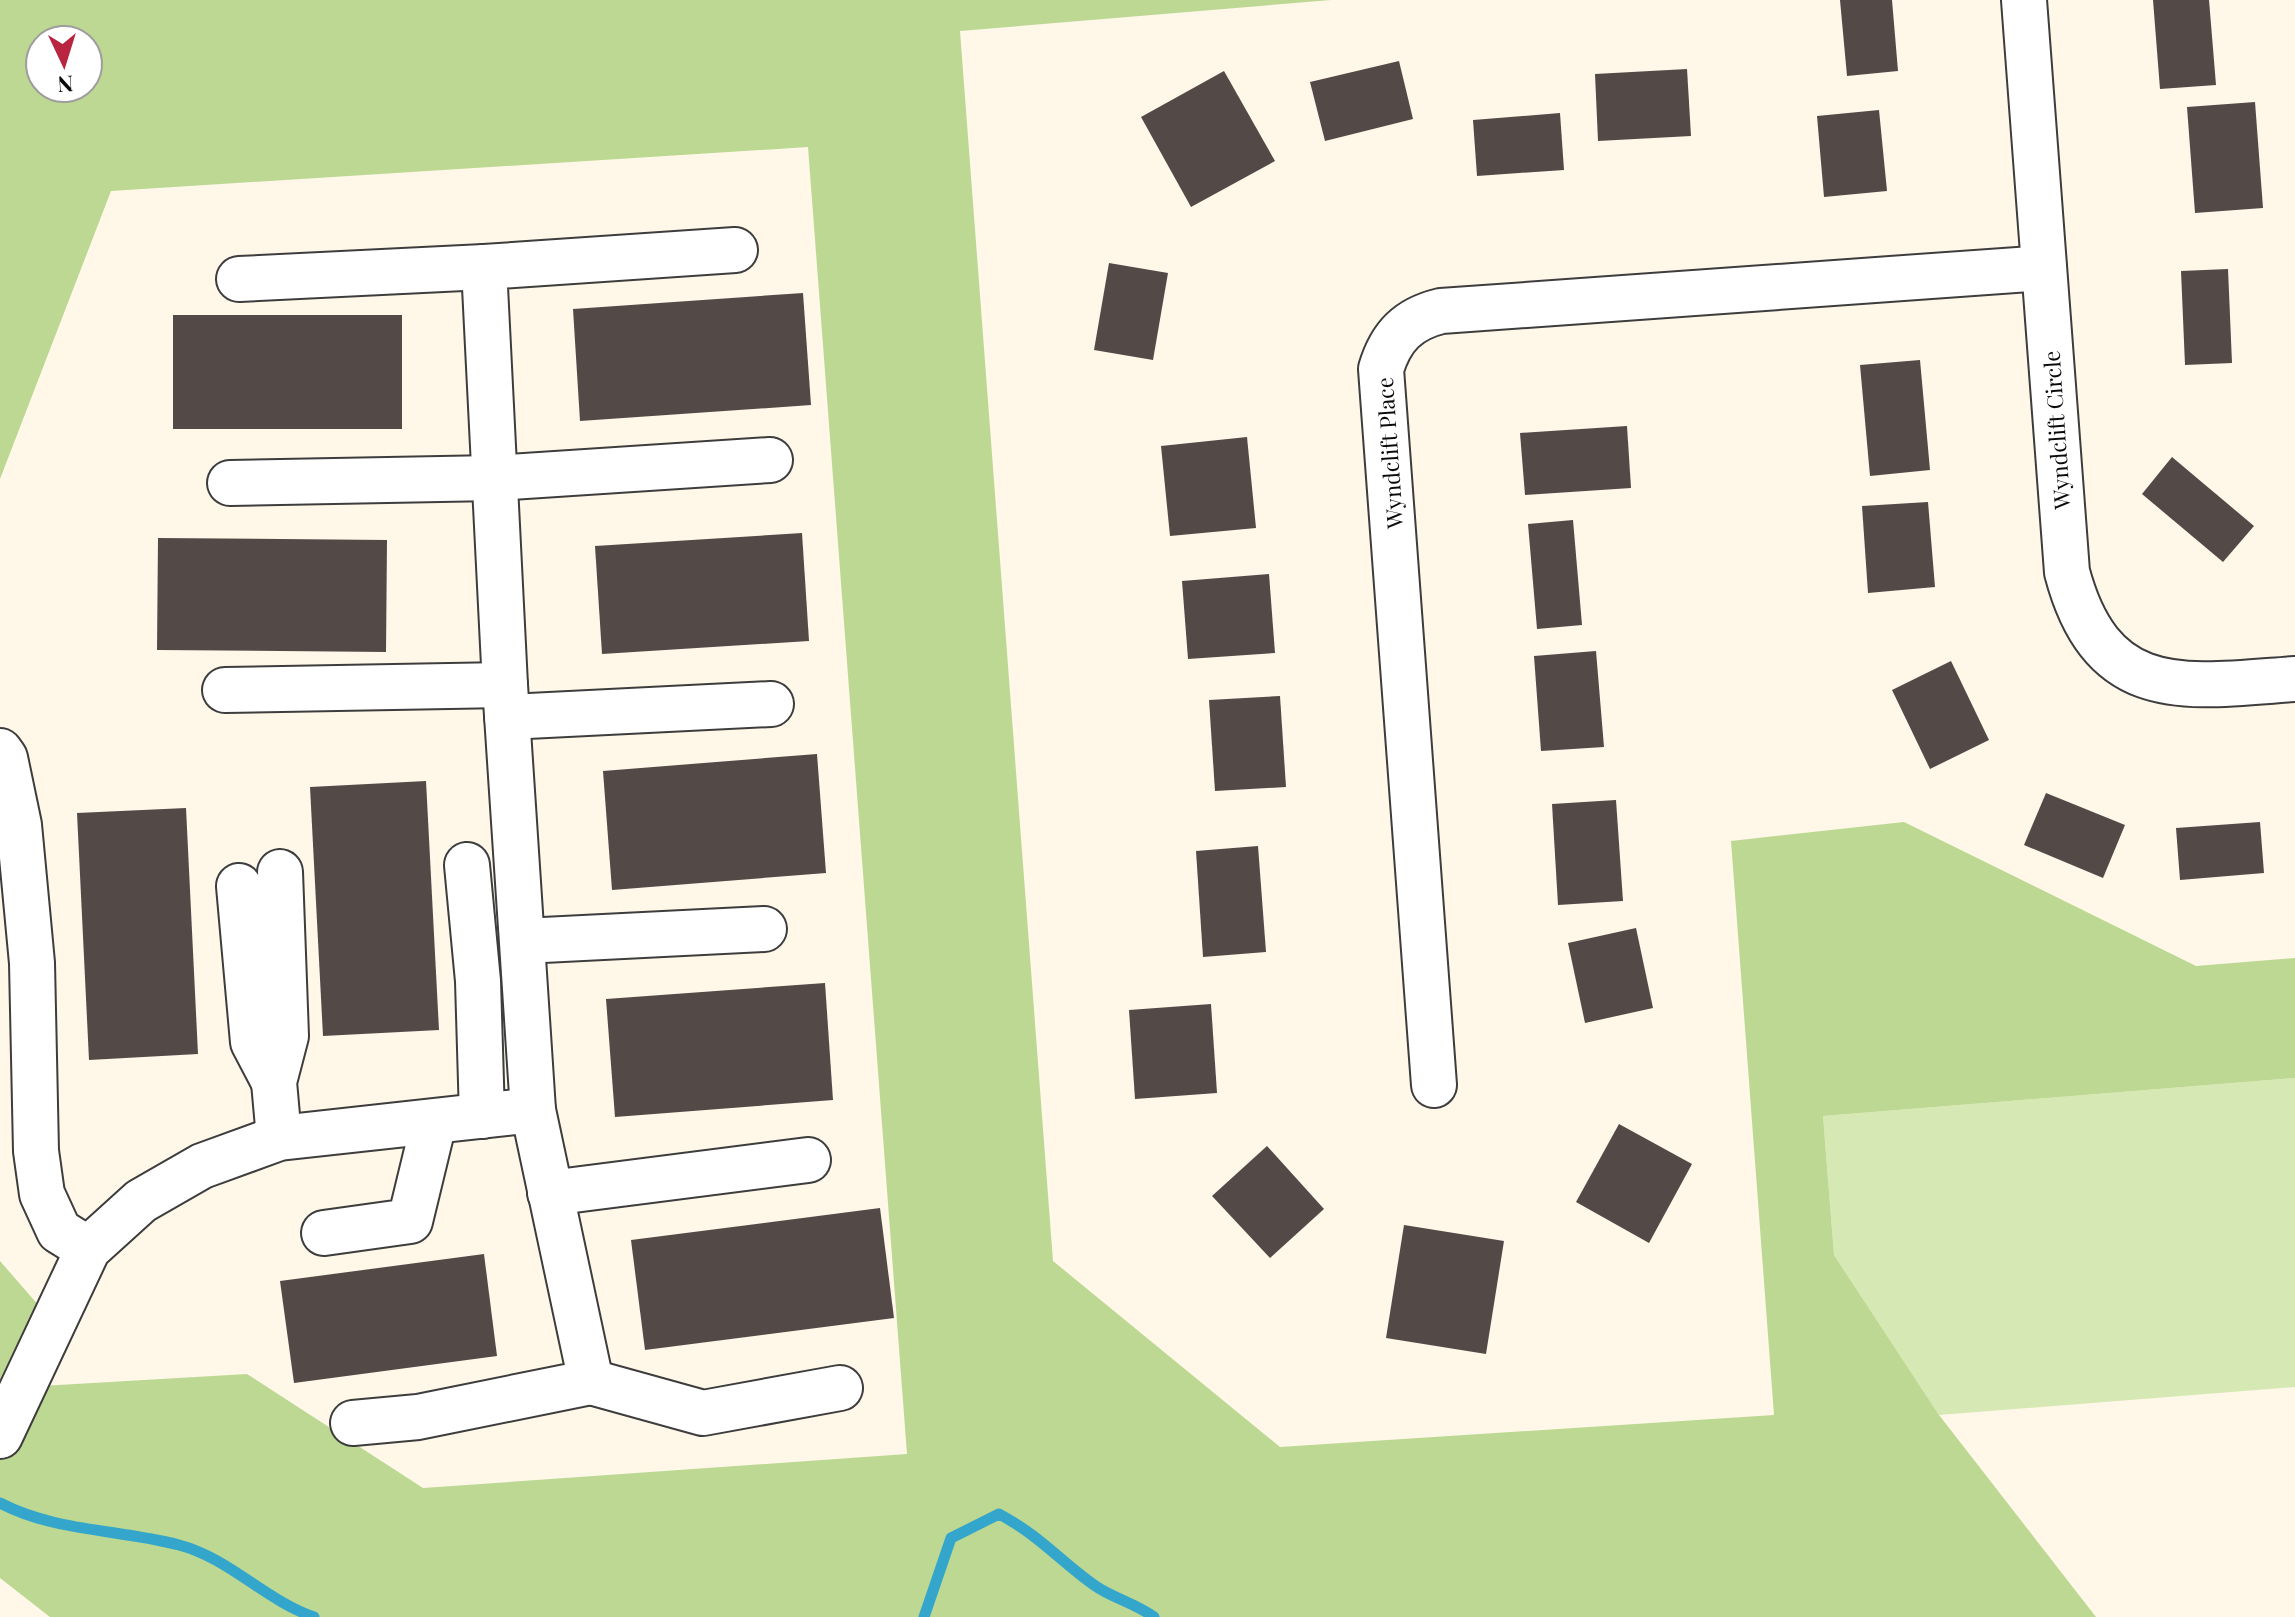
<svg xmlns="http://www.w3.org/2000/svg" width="2295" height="1617" font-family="'Playfair Display',serif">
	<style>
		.green { fill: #d6e8b3 }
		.forest { fill: #bcd892; fill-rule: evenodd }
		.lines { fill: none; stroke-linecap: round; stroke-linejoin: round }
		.stream { stroke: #34a6cc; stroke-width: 11 }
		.building { fill: #534a47 }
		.minor-casing { stroke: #3d3d3d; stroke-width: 48 }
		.minor { stroke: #fff; stroke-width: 44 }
		.labels { text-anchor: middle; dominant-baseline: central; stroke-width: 8; stroke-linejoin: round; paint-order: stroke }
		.street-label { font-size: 22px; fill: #0a0a0a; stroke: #fff }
	</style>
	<rect width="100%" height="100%" fill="#fff7e8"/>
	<polygon class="green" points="2295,1078 2295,1387 1939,1415 1834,1255 1823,1116"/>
	<path class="forest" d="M0,0H1331L960,31L1053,1261L1280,1447L1774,1415L1731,841L1904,822L2196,966L2295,958V1078L1823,1116L1834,1255L1939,1415L2096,1617H50L0,1578V1261L53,1322L24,1387L247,1374L423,1488L907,1454L808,147L111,191L0,479ZM40,40H88V88H40Z"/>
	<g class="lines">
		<g class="stream">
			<path d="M0,1503C56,1532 118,1529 179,1545C229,1558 265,1600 314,1617"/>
			<path d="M924,1617L951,1538L999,1514C1040,1536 1058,1559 1094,1585C1112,1598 1135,1603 1154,1617"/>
		</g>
	</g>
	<g class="building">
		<polygon points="1840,0 1892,0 1898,71 1847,76"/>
		<polygon points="2153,0 2209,0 2216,85 2160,89"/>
		<polygon points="1399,61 1413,119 1325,141 1310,82"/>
		<polygon points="1687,69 1691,136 1598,141 1595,74"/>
		<polygon points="1224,71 1275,161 1191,207 1141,117"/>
		<polygon points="2255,102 2263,208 2195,213 2187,107"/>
		<polygon points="1879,110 1887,191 1824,197 1817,116"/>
		<polygon points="1560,113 1564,170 1477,176 1473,120"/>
		<polygon points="1109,263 1168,273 1153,360 1094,350"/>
		<polygon points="2228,269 2232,363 2185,365 2181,271"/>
		<polygon points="803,293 811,405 580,421 573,309"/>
		<rect x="173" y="315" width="229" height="114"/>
		<polygon points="1920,360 1930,470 1870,476 1860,365"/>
		<polygon points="1627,426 1631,488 1525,495 1520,433"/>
		<polygon points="1247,437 1256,528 1170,536 1161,446"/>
		<polygon points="2172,457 2254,526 2223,562 2142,494"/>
		<polygon points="1928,502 1935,587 1868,593 1862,506"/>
		<polygon points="1573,520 1582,625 1537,629 1528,524"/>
		<polygon points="802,533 809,641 602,654 595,546"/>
		<polygon points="158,538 387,540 386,652 157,650"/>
		<polygon points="1269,574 1275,653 1188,659 1182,581"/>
		<polygon points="1596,651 1604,747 1541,751 1534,656"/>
		<polygon points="1951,661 1989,740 1930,769 1892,690"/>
		<polygon points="1280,696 1286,787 1215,791 1209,700"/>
		<polygon points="817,754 826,873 612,890 603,771"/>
		<polygon points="426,781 439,1030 323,1036 310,787"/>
		<polygon points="2046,793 2125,825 2103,878 2024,845"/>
		<polygon points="1616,800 1623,901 1558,905 1552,804"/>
		<polygon points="186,808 198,1054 89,1060 77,813"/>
		<polygon points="2260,822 2264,873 2180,880 2176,828"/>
		<polygon points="1258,846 1266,952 1203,957 1196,851"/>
		<polygon points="1636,928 1653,1008 1585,1023 1568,943"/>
		<polygon points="825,983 833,1100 615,1117 606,999"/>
		<polygon points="1211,1004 1217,1093 1135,1099 1129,1010"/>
		<polygon points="1619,1124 1692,1164 1649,1243 1576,1202"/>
		<polygon points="1267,1146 1324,1209 1270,1258 1212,1196"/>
		<polygon points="880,1208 894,1318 645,1350 631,1240"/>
		<polygon points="1404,1225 1504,1241 1486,1354 1386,1338"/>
		<polygon points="484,1254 497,1356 294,1383 280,1281"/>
	</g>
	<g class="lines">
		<g class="minor-casing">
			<g id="minor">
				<path d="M2024,0L2067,572C2102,704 2185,687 2295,679"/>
				<polyline points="239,279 484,267"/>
				<polyline points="230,483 494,478 770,460"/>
				<polyline points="225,690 505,685"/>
				<polyline points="507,717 771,704"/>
				<polyline points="0,751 5,758 19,825 32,963 36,1151 42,1194 59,1231 88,1249"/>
				<polyline points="467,865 478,981 482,1116"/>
				<polyline points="239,886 253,1042 274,1082"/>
				<polyline points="523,941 764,929"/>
				<path d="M1434,1085L1381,369C1391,336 1408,319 1441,311L2044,268"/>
				<polyline points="279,1138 274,1082 286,1036 280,872"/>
				<polyline points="550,1193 808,1160"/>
				<polyline points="324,1233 410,1221 434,1122"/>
				<polyline points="591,1382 703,1413 840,1388"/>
				<polyline points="353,1423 418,1417 591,1382 533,1110"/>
				<polyline points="0,1436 88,1249 141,1201 202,1166 279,1138 533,1110 505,685 484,267 735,250"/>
			</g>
		</g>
		<use href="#minor" class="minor"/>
	</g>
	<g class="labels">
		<g class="street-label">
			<text transform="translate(2056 430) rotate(-94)">Wyndclift Circle</text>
			<text transform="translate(1389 453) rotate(-94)">Wyndclift Place</text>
		</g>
	</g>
	<g transform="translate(64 64) rotate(176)"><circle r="38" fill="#ffffff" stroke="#9d9d9d" stroke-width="2"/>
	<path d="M0-6L14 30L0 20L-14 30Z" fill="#b92441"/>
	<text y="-12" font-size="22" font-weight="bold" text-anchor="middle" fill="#0a0a0a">N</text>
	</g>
</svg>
